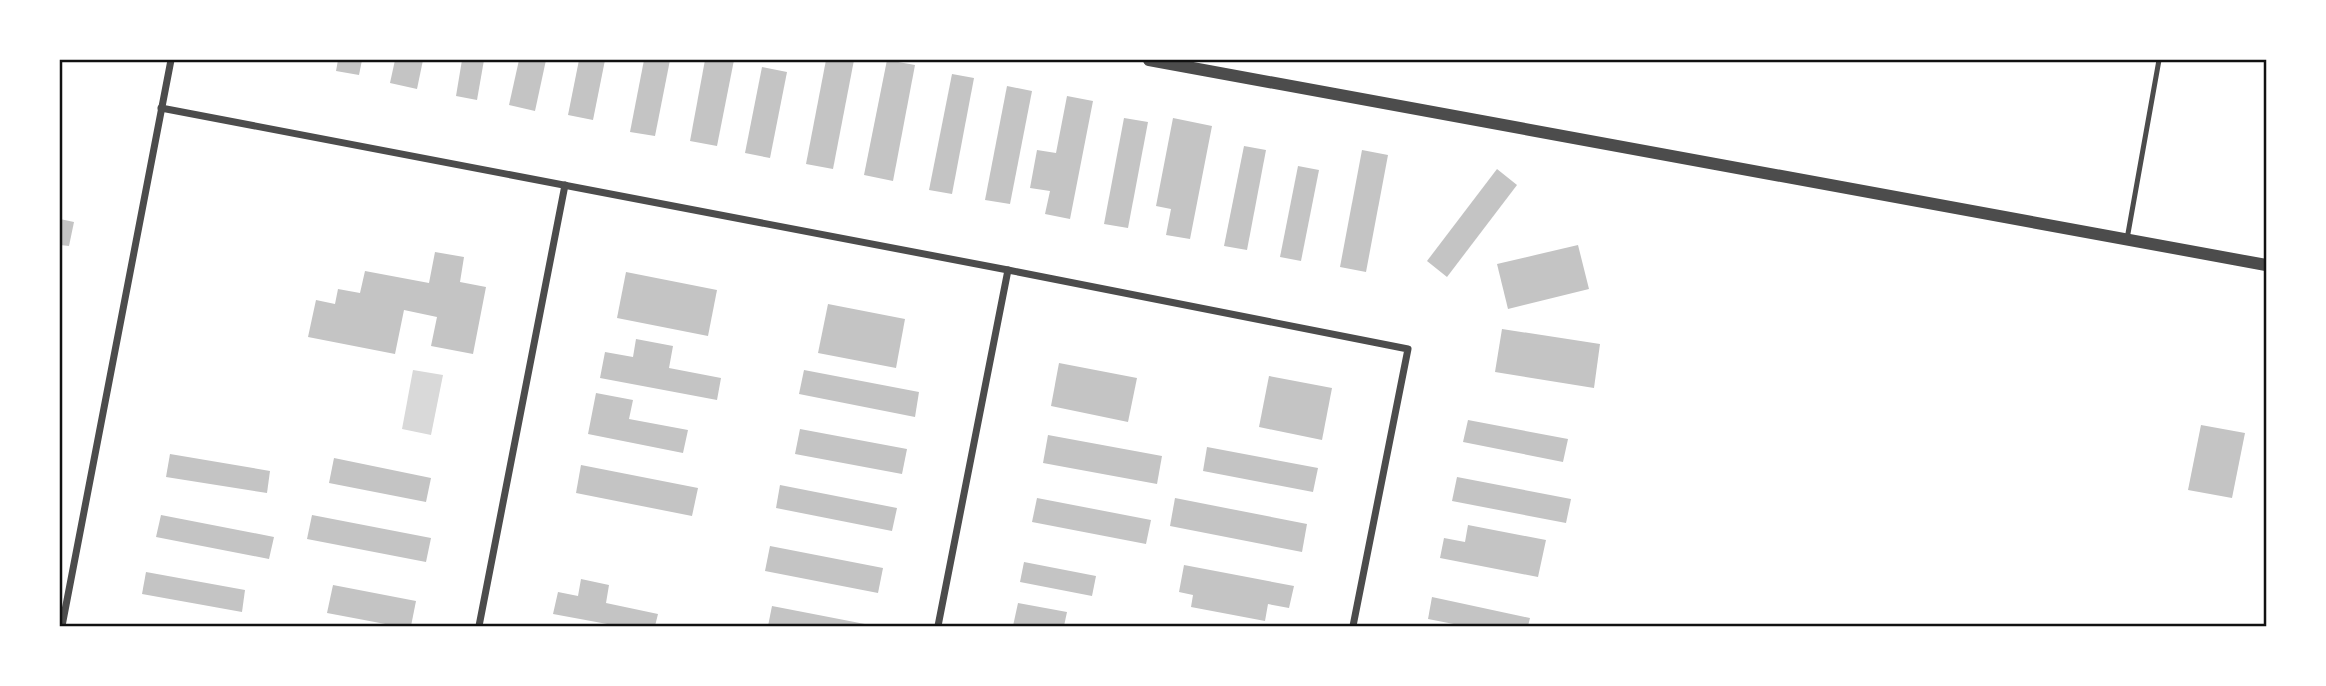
<svg xmlns="http://www.w3.org/2000/svg" width="2326" height="686" font-family="Ubuntu,sans-serif">
	<style>
		.water { fill: #d9d9d9 }
		.building { fill: #c4c4c4 }
		.lines { fill: none; stroke-linecap: round; stroke-linejoin: round }
		.service { stroke: #4c4c4c; stroke-width: 5 }
		.minor { stroke: #4c4c4c; stroke-width: 7 }
		.tertiary { stroke: #4c4c4c; stroke-width: 12 }
		.neatline { fill: none; stroke: #111; stroke-width: 2.5 }
	</style>
	<rect width="100%" height="100%" fill="#fff"/>
	<polygon class="water" points="413,370 443,375 431,435 402,429"/>
	<g class="building">
		<polygon points="338,60 362,60 359,75 336,71"/>
		<polygon points="395,60 423,60 417,89 390,83"/>
		<polygon points="462,60 484,60 477,100 456,96"/>
		<polygon points="519,60 546,60 535,111 509,105"/>
		<polygon points="579,60 605,60 593,120 568,115"/>
		<polygon points="644,60 670,60 655,136 630,132"/>
		<polygon points="705,60 734,60 717,146 690,141"/>
		<polygon points="826,60 854,60 833,169 806,164"/>
		<polygon points="887,60 915,65 893,181 864,175"/>
		<polygon points="762,67 787,72 770,158 745,153"/>
		<polygon points="952,74 974,78 952,194 929,190"/>
		<polygon points="1007,86 1032,91 1010,204 985,200"/>
		<polygon points="1067,96 1093,101 1070,219 1045,214 1050,191 1030,188 1037,150 1056,153"/>
		<polygon points="1124,118 1148,122 1128,228 1104,224"/>
		<polygon points="1173,118 1212,126 1190,239 1166,235 1171,209 1156,206"/>
		<polygon points="1244,146 1266,150 1247,250 1224,246"/>
		<polygon points="1362,150 1388,155 1366,272 1340,267"/>
		<polygon points="1298,166 1319,170 1301,261 1280,257"/>
		<polygon points="1497,169 1517,185 1447,277 1427,261"/>
		<polygon points="60,219 74,222 69,246 60,245"/>
		<polygon points="1578,245 1589,289 1508,309 1497,264"/>
		<polygon points="435,252 464,257 460,282 486,287 473,354 431,346 437,317 404,310 395,354 308,337 316,300 335,304 338,289 360,293 365,271 429,283"/>
		<polygon points="626,272 717,290 708,336 617,318"/>
		<polygon points="828,304 905,319 896,368 818,353"/>
		<polygon points="1502,329 1600,344 1594,388 1495,372"/>
		<polygon points="636,339 673,346 669,368 721,378 717,400 600,378 605,352 633,357"/>
		<polygon points="1059,363 1137,378 1128,422 1051,406"/>
		<polygon points="804,370 919,392 915,417 799,394"/>
		<polygon points="1269,376 1332,388 1322,440 1259,427"/>
		<polygon points="596,393 633,400 629,419 688,430 683,453 588,434"/>
		<polygon points="1468,420 1568,439 1563,462 1463,442"/>
		<polygon points="2201,425 2245,433 2232,498 2188,490"/>
		<polygon points="800,429 907,449 902,474 795,454"/>
		<polygon points="1048,435 1162,456 1157,484 1043,463"/>
		<polygon points="1207,447 1318,468 1313,492 1203,471"/>
		<polygon points="170,454 270,471 267,493 166,477"/>
		<polygon points="334,458 431,478 426,502 329,483"/>
		<polygon points="581,465 698,488 692,516 576,493"/>
		<polygon points="1457,477 1571,499 1566,523 1452,501"/>
		<polygon points="780,485 897,508 892,531 776,508"/>
		<polygon points="1037,498 1151,520 1146,544 1032,522"/>
		<polygon points="1175,498 1307,524 1302,552 1170,526"/>
		<polygon points="161,515 274,537 269,559 156,537"/>
		<polygon points="312,515 431,538 426,562 307,539"/>
		<polygon points="1468,525 1546,540 1538,577 1440,558 1444,538 1465,542"/>
		<polygon points="770,546 883,568 878,593 765,571"/>
		<polygon points="1024,562 1096,576 1092,596 1020,582"/>
		<polygon points="1184,565 1294,586 1289,608 1268,604 1265,621 1191,607 1193,595 1179,592"/>
		<polygon points="146,572 245,590 242,612 142,594"/>
		<polygon points="581,579 609,585 606,603 658,614 655,626 618,626 553,614 558,592 578,596"/>
		<polygon points="333,585 416,601 411,626 396,626 327,613"/>
		<polygon points="1432,597 1530,618 1528,626 1464,626 1428,619"/>
		<polygon points="1018,603 1067,612 1064,626 1013,626"/>
		<polygon points="772,606 870,625 870,626 768,626"/>
	</g>
	<g class="lines">
		<polyline class="service" points="2127,239 2159,60"/>
		<g class="minor">
			<polyline points="161,108 1008,270 1408,349 1353,626"/>
			<polyline points="62,626 171,60"/>
			<polyline points="479,626 565,185"/>
			<polyline points="938,626 1008,270"/>
		</g>
		<polyline class="tertiary" points="1149,60 2266,265"/>
	</g>
	<rect width="2326" height="686" fill="none" stroke="#ffffff" stroke-width="122"/>
	<rect x="61" y="61" width="2204" height="564" class="neatline"/>
</svg>
